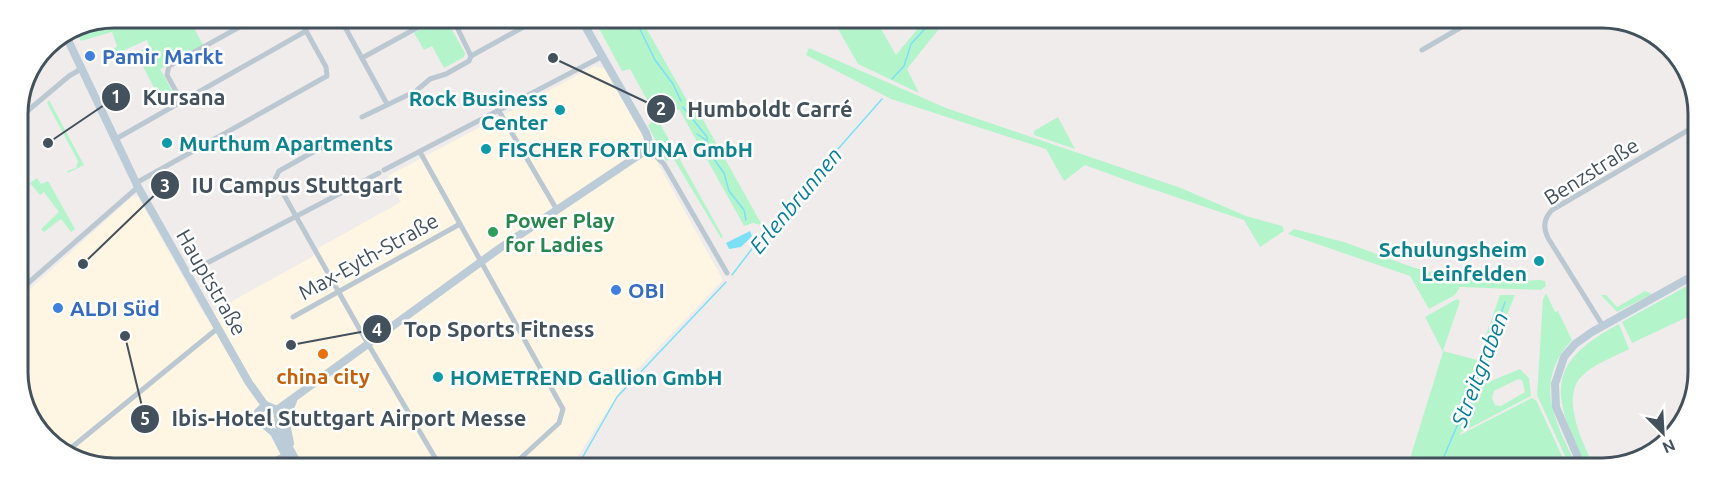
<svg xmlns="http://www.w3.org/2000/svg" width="1717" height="487" font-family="Ubuntu,sans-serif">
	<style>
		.commercial { fill: #fef5e2 }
		.green { fill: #b4f4cb; fill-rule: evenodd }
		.water { fill: #7be0f6 }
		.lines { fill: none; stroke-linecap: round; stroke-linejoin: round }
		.stream { stroke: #7be0f6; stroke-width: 1.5 }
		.street { stroke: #bbc8d1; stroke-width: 5 }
		.secondary { stroke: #bccbd8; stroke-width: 8 }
		.rail { stroke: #aeb2b8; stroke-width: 1.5 }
		.shop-dot { fill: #3f7fe0; stroke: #fff; stroke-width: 2 }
		.culture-dot { fill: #0f9aa8; stroke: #fff; stroke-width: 2 }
		.leisure-dot { fill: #2e9e5b; stroke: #fff; stroke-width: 2 }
		.food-dot { fill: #e8710a; stroke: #fff; stroke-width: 2 }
		.labels { text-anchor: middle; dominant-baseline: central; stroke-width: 5; stroke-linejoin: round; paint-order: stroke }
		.shop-label { font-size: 21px; font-weight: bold; fill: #366cbe; stroke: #fff; text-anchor: start }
		.culture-label { font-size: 21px; font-weight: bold; fill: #0d838f; stroke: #fff; text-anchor: start }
		.street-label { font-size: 21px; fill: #43515c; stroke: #fff }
		.leisure-label { font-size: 21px; font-weight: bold; fill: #27864d; stroke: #fff; text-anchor: start }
		.food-label { font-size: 21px; font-weight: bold; fill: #c56008; stroke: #fff }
		.water-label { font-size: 22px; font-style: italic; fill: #037e9a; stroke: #fff }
		.rim { fill: none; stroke: #43515c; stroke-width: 3 }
		.leader { fill: none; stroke: #43515c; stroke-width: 2 }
		.callout-dot { fill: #43515c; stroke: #fff; stroke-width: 2 }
		.mark-label { font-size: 18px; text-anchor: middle; font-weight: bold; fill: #fff }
		.callout-label { font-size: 22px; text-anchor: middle; font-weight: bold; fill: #43515c; stroke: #fff; stroke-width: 5; stroke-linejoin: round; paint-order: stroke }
	</style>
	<rect width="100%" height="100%" fill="#f0ecec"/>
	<polygon class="commercial" points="595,66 605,69 723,280 627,380 571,467 90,466 46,440 20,392 19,299 133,196 138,197 205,316 312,257 320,247 401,202 388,176"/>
	<g class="green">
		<polygon points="123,18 146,18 150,26 169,18 189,18 203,45 160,69 176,98 173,105 165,109 136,53 149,46 147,40 109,57 108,55 117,46 112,32 81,41 77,34"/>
		<polygon points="438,19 446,19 465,53 464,57 444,68 432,46 424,50 414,33"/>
		<polygon points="594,19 641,19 688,102 692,100 762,225 753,223 744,226 679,109 658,120 723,237 721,238 675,161 672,159 666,161 648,126 656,116 630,69 622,71"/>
		<polygon points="833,20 876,20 896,55 925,20 946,20 907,69 919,93 858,64"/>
		<polygon points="809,48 946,108 1181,188 1246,216 1282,226 1284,231 1260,247 1244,220 1131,182 1085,165 1064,181 1046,149 891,99 806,55"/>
		<polygon points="49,100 84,165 68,173 67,171 76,168 78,161 47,103"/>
		<polygon points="1058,117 1075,149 1034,135 1034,131"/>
		<polygon points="37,178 41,184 48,181 75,229 71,232 61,219 44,232 41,229 59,212 44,192 40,195 30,183"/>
		<polygon points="1294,229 1344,242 1412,267 1446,276 1501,281 1540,280 1545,281 1546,286 1541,290 1460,287 1455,295 1429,309 1410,276 1288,234"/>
		<polygon points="1687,286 1696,296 1696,313 1632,343 1622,322"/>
		<polygon points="1645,291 1652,294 1617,312 1601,295 1606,295 1617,307"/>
		<path d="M1546,293L1555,312L1558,311L1572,340C1531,384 1557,423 1578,469H1571L1537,395L1543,299Z"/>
		<path d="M1500,295H1515L1479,386L1520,369L1529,378L1531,396L1460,433V435L1532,398L1536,400L1568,469L1407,468L1443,352L1425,317L1457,299L1460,301L1443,351L1477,360ZM1518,379L1522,380L1525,392L1501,406L1495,405L1492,398L1494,391Z"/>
		<path d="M1619,324L1629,349C1614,357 1593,364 1581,377C1560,400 1585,446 1595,469H1586C1555,397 1540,366 1619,324Z"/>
	</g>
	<polygon class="water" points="750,231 752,236 741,247 729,249 726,243"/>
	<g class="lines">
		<g class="stream">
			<polyline points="635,19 655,60 673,84 681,101"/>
			<polyline points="892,79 904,66 911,44 933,20"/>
			<polyline points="683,107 707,137 708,151 724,173 729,191 744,210 746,220"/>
			<polyline points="697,134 706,140"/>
			<polyline points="732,275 764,233 882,99"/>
			<polyline points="577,467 617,397 726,282"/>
			<polyline points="1439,468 1482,368 1505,302"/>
		</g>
		<g class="street">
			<polyline points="340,18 387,104"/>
			<polyline points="453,19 471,56"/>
			<polyline points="1422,50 1472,21"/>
			<polyline points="362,58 433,19"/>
			<polyline points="182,102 167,75 169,66 256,18"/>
			<polyline points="499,111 557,210"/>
			<polyline points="362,117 416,91 430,79 446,74 469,61 471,56 538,19"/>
			<polyline points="18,119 69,76 81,69"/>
			<polyline points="114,140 306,31"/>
			<polyline points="324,146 279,171 275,179 364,337 440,466"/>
			<polyline points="647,148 664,164 727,273"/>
			<polyline points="420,152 563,409 559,423 511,467"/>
			<polyline points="384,170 603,56"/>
			<polyline points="136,183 327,76 326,67 299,18"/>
			<polyline points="19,186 19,187"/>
			<polyline points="186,274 379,173"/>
			<polyline points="19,291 138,187"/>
			<polyline points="293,317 460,224"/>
			<path d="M1603,326L1548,238C1543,228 1543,219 1552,210L1697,125"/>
			<polyline points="66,452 218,328"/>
			<polyline points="423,466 436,459"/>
		</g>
		<g class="secondary">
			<polyline points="67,38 138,187 249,383 265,405"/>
			<polyline points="277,410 500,248 645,151 649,142 646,133 581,19"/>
			<polyline points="290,443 285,419 293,401"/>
			<polyline points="266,466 286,456"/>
			<polyline points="291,466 274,433 259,420 258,412 265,405 277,410 280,431 299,466"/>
			<polyline points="1583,469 1556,407 1555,384 1564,357 1575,344 1592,332 1696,274"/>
		</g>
		<polyline class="rail" points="46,47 47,46"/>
	</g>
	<g class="shop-dot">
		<circle cx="90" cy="56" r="6"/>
		<circle cx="616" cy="290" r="6"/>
		<circle cx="58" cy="308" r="6"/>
	</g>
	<g class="culture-dot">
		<circle cx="560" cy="110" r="6"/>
		<circle cx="167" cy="143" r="6"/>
		<circle cx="486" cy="149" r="6"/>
		<circle cx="1539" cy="261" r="6"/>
		<circle cx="438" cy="377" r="6"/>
	</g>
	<circle class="leisure-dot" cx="493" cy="232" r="6"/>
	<circle class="food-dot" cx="323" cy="354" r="6"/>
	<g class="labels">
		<g class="shop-label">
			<text x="102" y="56">Pamir Markt</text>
			<text x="628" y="290">OBI</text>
			<text x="70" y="308">ALDI Süd</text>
		</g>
		<g class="culture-label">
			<text x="548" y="98" text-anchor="end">Rock Business<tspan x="548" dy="24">Center</tspan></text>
			<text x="179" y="143">Murthum Apartments</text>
			<text x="498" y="149">FISCHER FORTUNA GmbH</text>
			<text x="1527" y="249" text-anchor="end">Schulungsheim<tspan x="1527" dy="24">Leinfelden</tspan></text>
			<text x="450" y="377">HOMETREND Gallion GmbH</text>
		</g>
		<g class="street-label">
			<text transform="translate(1591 171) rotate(-32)">Benzstraße</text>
			<text transform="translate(368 256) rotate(-29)">Max-Eyth-Straße</text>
			<text transform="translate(212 282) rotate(60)">Hauptstraße</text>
		</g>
		<g class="leisure-label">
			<text x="505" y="220">Power Play<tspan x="505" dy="24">for Ladies</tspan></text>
		</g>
		<g class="food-label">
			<text x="323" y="376">china city</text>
		</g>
		<g class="water-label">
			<text transform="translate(795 200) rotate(-50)">Erlenbrunnen</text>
			<text transform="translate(1479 369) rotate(-69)">Streitgraben</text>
		</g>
	</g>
	<path d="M0 0H1717V487H0ZM114 28H1602A86 86 0 0 1 1688 114V372A86 86 0 0 1 1602 458H114A86 86 0 0 1 28 372V114A86 86 0 0 1 114 28Z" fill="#fff" fill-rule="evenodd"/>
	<path class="rim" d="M114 28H1602A86 86 0 0 1 1688 114V372A86 86 0 0 1 1602 458H114A86 86 0 0 1 28 372V114A86 86 0 0 1 114 28Z"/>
	<path class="leader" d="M48 143L116 97M553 58L661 109M83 264L165 185M291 345L377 329M125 336L145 419"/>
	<g class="callout-dot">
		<circle cx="48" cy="143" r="6"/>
		<circle cx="553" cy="58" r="6"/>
		<circle cx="83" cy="264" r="6"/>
		<circle cx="291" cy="345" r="6"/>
		<circle cx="125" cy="336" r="6"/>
		<circle cx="116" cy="97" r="15"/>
		<circle cx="661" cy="109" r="15"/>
		<circle cx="165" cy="185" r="15"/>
		<circle cx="377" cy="329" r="15"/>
		<circle cx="145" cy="419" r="15"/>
	</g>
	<g class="mark-label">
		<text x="116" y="103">1</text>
		<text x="661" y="115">2</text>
		<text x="165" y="192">3</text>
		<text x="377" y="336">4</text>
		<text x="145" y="425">5</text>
	</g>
	<g class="callout-label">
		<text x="184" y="105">Kursana</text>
		<text x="770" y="117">Humboldt Carré</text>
		<text x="297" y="193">IU Campus Stuttgart</text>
		<text x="499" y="337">Top Sports Fitness</text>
		<text x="349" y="426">Ibis-Hotel Stuttgart Airport Messe</text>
	</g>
	<g transform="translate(1663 433) rotate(156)" stroke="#ffffff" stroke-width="4.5" paint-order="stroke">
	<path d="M0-4.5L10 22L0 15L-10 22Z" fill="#43515c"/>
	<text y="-9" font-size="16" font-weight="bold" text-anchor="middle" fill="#43515c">N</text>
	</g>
</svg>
